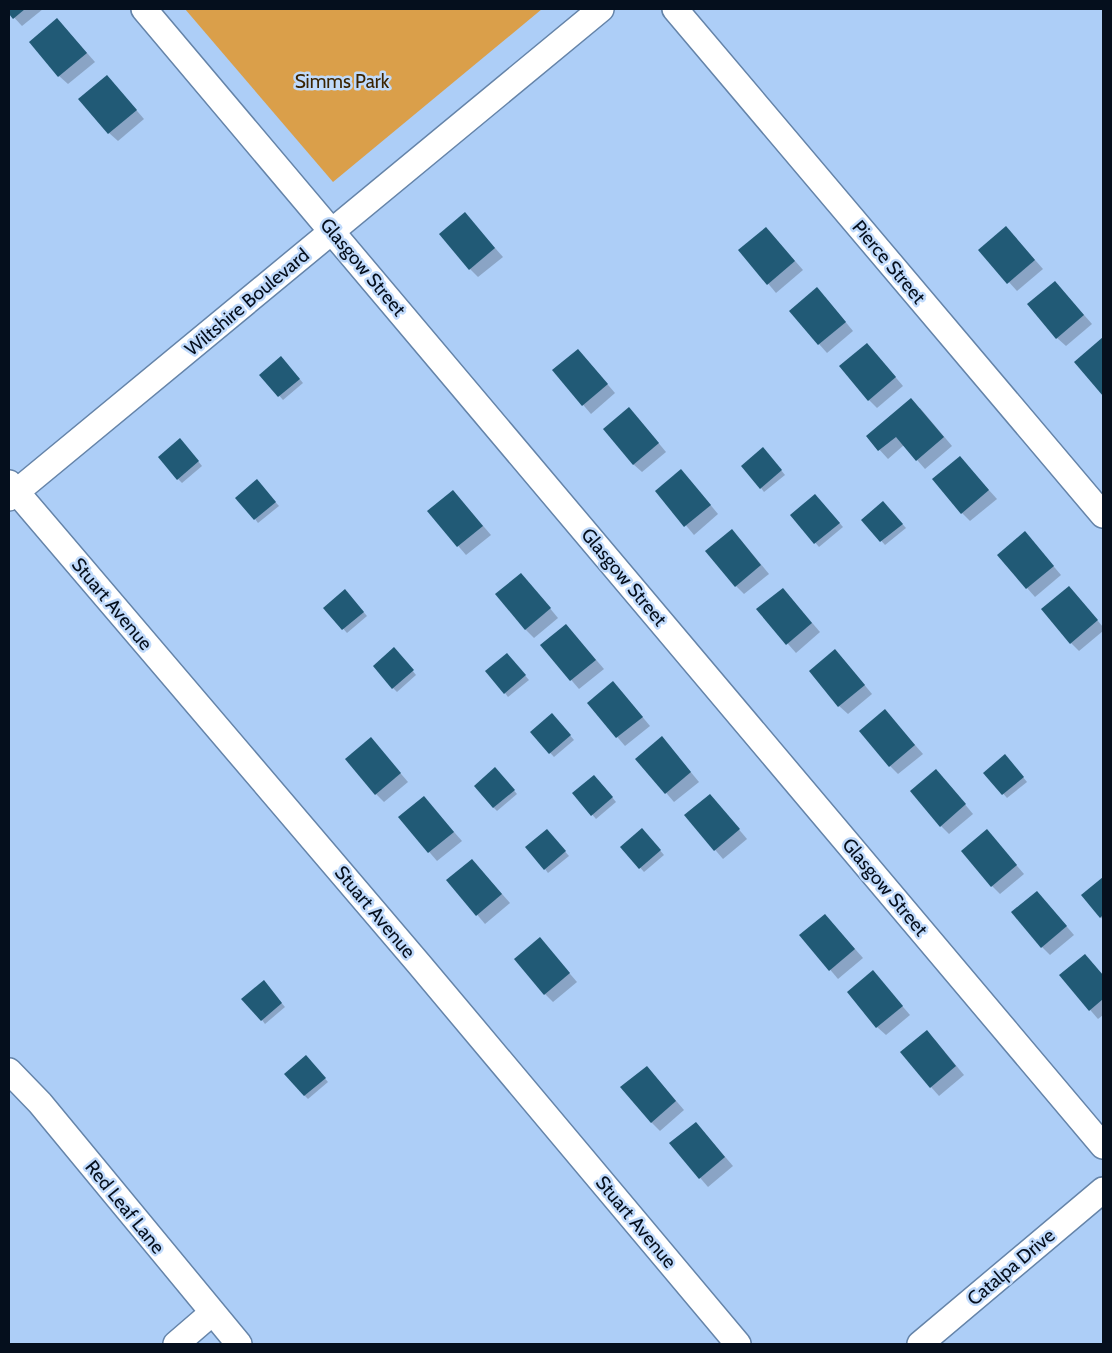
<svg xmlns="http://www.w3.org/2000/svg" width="1112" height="1353" font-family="Cabin,sans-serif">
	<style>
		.green { fill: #da9f4a }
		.shadow { fill: #0003 }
		.building { fill: #215a76 }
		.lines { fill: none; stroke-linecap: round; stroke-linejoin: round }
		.minor-casing { stroke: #6584a9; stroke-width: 28 }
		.minor { stroke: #fff; stroke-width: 25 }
		.labels { text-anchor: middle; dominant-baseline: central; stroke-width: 5; stroke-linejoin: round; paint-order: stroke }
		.park-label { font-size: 19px; fill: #3b2400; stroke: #c0dafb }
		.street-label { font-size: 19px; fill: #050f1d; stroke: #c0dafb }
	</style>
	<rect width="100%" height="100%" fill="#adcef7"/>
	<polygon class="green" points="185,9 542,9 333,182"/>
	<g class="shadow">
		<polygon points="9,9 43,9 22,26 9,12"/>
		<polygon points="57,19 95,62 68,84 59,76"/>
		<polygon points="107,76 144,119 118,141 109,133"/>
		<polygon points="465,214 503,257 478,277 470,269"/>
		<polygon points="1014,236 1043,269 1017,291 980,250"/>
		<polygon points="774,237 803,270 776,293 740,250"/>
		<polygon points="1055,282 1092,324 1066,346 1057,338"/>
		<polygon points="825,297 853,331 827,353 819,344"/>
		<polygon points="1103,338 1103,394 1076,362"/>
		<polygon points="578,350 615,393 591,414 554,371"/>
		<polygon points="875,353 903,386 877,408 869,400"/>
		<polygon points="285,362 303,383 283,400 261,375"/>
		<polygon points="920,408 952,446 925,469 904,445 888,459 867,436"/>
		<polygon points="637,417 666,452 642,472 633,464"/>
		<polygon points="184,444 202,466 182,483 178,479"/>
		<polygon points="767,453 785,475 764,492 761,488"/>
		<polygon points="960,458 997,499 970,521 962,513"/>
		<polygon points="689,479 718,514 694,535 657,491"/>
		<polygon points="260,485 279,506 258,523 255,519"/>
		<polygon points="453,491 491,535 466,555 429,512"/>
		<polygon points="819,499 843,527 819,547 791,515"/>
		<polygon points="887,507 906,528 885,545 863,520"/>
		<polygon points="740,539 769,574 744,594 736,586"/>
		<polygon points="1033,542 1061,575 1035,597 998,555"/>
		<polygon points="529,583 558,618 534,638 525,629"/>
		<polygon points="783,589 820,632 796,653 758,610"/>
		<polygon points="349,595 367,616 347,633 325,608"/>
		<polygon points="1077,596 1103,627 1103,631 1079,651 1071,643"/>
		<polygon points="566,625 604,669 579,689 542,646"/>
		<polygon points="398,653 416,675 397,692 393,688"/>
		<polygon points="510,658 529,680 508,697 505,693"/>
		<polygon points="843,659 872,694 848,714 839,706"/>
		<polygon points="621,691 650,726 625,746 588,703"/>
		<polygon points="885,711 923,754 898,774 890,766"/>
		<polygon points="556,719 574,740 554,757 531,732"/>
		<polygon points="371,739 408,782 384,802 376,794"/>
		<polygon points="670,747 699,782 674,802 637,759"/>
		<polygon points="1009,760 1027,782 1007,798 985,773"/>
		<polygon points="499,773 517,794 497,811 493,807"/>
		<polygon points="944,779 973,814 949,834 941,826"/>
		<polygon points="598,780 616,802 596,819 574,793"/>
		<polygon points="710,795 747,839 723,859 686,816"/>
		<polygon points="424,798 462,841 437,861 400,818"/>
		<polygon points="987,831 1024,874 1000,894 992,886"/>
		<polygon points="550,834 569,856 548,873 545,869"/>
		<polygon points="646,834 664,855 644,872 622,847"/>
		<polygon points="472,860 510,903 485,924 448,880"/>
		<polygon points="1103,879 1103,920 1083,896"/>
		<polygon points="1037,892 1074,935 1050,955 1042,947"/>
		<polygon points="825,915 863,958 838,979 801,935"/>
		<polygon points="540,939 577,982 553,1002 545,994"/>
		<polygon points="1093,964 1103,976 1103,1015 1098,1019 1061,976"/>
		<polygon points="873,972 910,1015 886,1035 877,1027"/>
		<polygon points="267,986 285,1007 265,1024 262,1020"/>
		<polygon points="935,1040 964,1075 939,1096 931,1087"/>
		<polygon points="310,1061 328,1082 308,1099 304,1095"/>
		<polygon points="647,1067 684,1110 660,1131 651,1122"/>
		<polygon points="696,1123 733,1166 708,1187 671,1144"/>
	</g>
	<g class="building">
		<polygon points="9,9 25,9 13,19 9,14"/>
		<polygon points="57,18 87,53 58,77 29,42"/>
		<polygon points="107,75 137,110 108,134 78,99"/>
		<polygon points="465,212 495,248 469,270 439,234"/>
		<polygon points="1006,226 1035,260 1007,284 978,250"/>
		<polygon points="766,227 795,261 767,285 738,250"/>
		<polygon points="1055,281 1084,315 1056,339 1027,304"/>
		<polygon points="817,287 846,322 818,345 789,311"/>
		<polygon points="1103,337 1103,396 1074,362"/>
		<polygon points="867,343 896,377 868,401 839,366"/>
		<polygon points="578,349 608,384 582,406 552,370"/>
		<polygon points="281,356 300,379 278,397 259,375"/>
		<polygon points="911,398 944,437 916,461 896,437 878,451 866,436"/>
		<polygon points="629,407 659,443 633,465 603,429"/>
		<polygon points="180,438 199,461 177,480 158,457"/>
		<polygon points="763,447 782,470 760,489 741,466"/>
		<polygon points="960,456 989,490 961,514 932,479"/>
		<polygon points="681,469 711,505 684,527 655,491"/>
		<polygon points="257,479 276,502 254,520 235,498"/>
		<polygon points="453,490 483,526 457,547 427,511"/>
		<polygon points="815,494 840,523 814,544 790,515"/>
		<polygon points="883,501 903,524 880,542 861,520"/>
		<polygon points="732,529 761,565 735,587 705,551"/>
		<polygon points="1025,531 1054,566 1026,589 997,555"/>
		<polygon points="521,573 551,608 525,630 495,594"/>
		<polygon points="1069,586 1098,620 1070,644 1041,609"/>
		<polygon points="783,588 812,623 786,645 756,609"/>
		<polygon points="345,589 364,612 342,630 323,608"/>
		<polygon points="566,624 596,660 570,681 540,645"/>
		<polygon points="394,647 414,670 392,689 373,666"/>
		<polygon points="835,649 865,685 838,707 809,671"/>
		<polygon points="507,653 526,675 504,694 485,671"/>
		<polygon points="613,681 643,717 616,738 587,703"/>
		<polygon points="885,709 915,745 889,767 859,731"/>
		<polygon points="552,713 571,735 549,754 530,732"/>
		<polygon points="662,736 691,772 665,794 635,759"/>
		<polygon points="371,737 401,773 375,795 345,759"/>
		<polygon points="1005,754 1024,777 1002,795 983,773"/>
		<polygon points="495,767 515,790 493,808 474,786"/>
		<polygon points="936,769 966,804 940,827 910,791"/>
		<polygon points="594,775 613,797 591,816 572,793"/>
		<polygon points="710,794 740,829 714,851 684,815"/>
		<polygon points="424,796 454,832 428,853 398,817"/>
		<polygon points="642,828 661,850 639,869 620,847"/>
		<polygon points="547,829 566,851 544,870 525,847"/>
		<polygon points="987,829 1017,865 991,887 961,851"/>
		<polygon points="472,859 502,894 476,916 446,880"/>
		<polygon points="1103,877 1103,915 1100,918 1081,895"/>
		<polygon points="1037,891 1067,926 1041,948 1011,912"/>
		<polygon points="825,914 855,949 829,971 799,935"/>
		<polygon points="540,937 570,973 544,995 514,959"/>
		<polygon points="1085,954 1103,975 1103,999 1089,1011 1059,975"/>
		<polygon points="873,970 903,1006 876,1028 847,992"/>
		<polygon points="264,980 282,1003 261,1021 241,999"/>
		<polygon points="927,1030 956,1066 930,1088 900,1052"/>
		<polygon points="306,1055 326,1078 304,1096 284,1074"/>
		<polygon points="647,1066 676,1101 651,1123 620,1087"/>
		<polygon points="696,1122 725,1157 699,1179 669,1143"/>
	</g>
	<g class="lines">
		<g class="minor-casing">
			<g id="minor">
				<polyline points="144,9 1103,1146"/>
				<polyline points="675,9 1103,515"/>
				<polyline points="9,483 419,964 738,1344"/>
				<polyline points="9,498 601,9"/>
				<polyline points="9,1071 40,1103 239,1344"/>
				<polyline points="176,1344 212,1313"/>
				<polyline points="920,1344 1103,1190"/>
			</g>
		</g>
		<use href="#minor" class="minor"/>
	</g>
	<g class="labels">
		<g class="park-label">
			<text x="342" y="81">Simms Park</text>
		</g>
		<g class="street-label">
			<text transform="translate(889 262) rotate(50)">Pierce Street</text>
			<text transform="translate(363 267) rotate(50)">Glasgow Street</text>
			<text transform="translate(247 302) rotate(-40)">Wiltshire Boulevard</text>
			<text transform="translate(624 577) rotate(50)">Glasgow Street</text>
			<text transform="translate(112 604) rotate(50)">Stuart Avenue</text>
			<text transform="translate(885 887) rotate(50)">Glasgow Street</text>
			<text transform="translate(375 912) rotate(50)">Stuart Avenue</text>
			<text transform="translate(125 1207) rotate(51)">Red Leaf Lane</text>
			<text transform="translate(636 1222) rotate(50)">Stuart Avenue</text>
			<text transform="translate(1011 1267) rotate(-40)">Catalpa Drive</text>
		</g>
	</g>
	<rect width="1112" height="1353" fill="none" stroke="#050f1d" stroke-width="20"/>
</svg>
